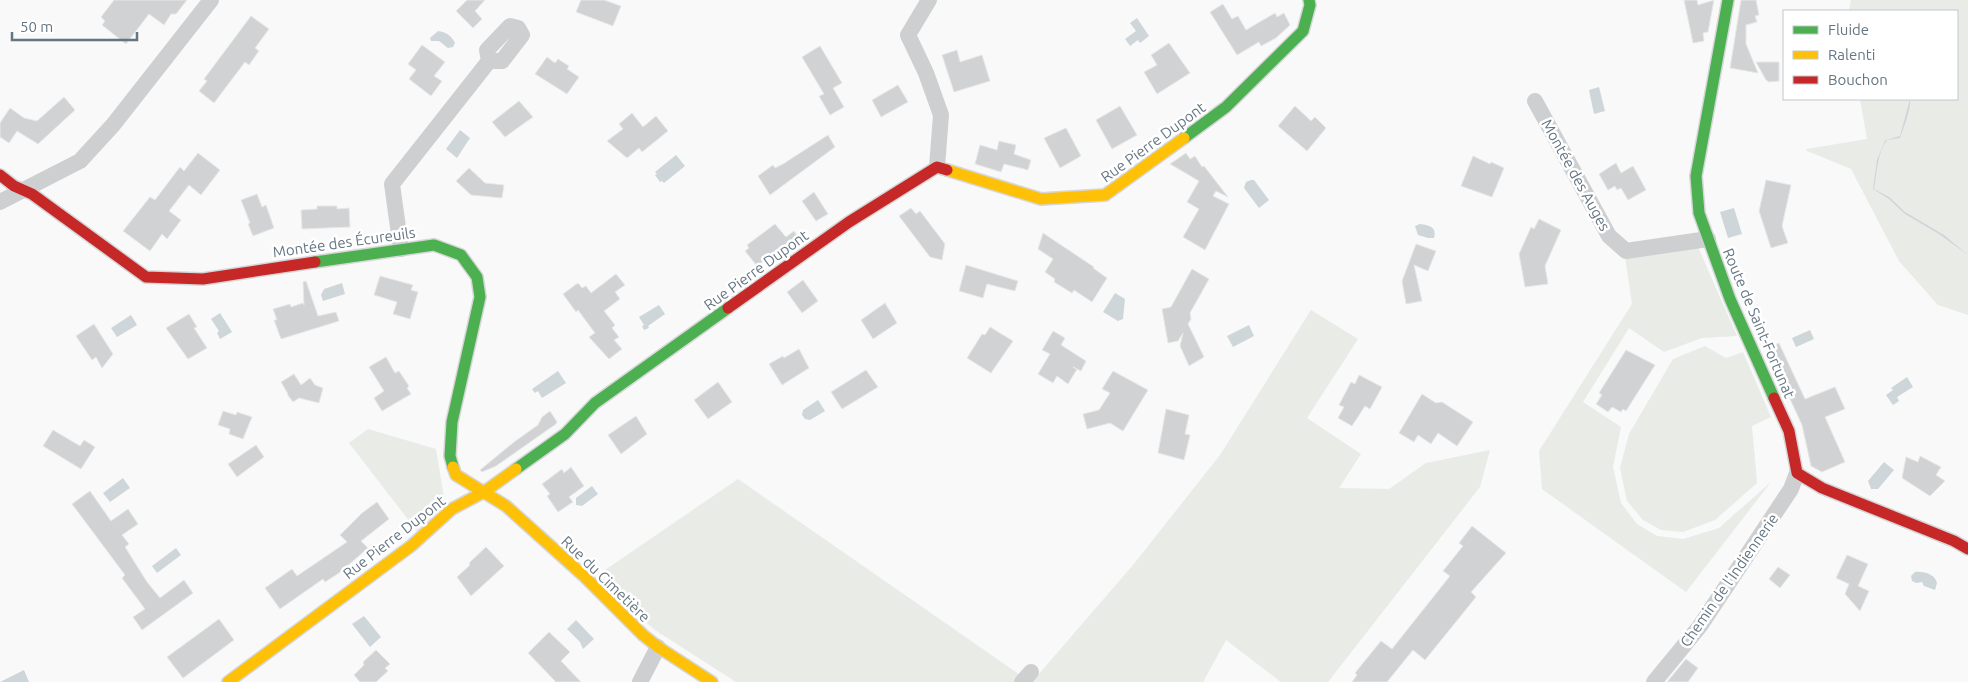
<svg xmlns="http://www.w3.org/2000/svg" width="1968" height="682" font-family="Ubuntu,sans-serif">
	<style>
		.green { fill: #e8ebe6 }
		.water { fill: #ced6d9 }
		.building { fill: #d0d2d3; stroke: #e8e8e8 }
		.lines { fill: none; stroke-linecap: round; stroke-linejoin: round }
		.fast-casing { stroke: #d5d6d7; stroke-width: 14 }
		.slow-casing { stroke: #d5d6d7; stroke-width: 14 }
		.jam-casing { stroke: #d5d6d7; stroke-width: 14 }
		.street { stroke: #cecfd0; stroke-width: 16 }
		.fast { stroke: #4caf50; stroke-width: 11 }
		.slow { stroke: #ffc107; stroke-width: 11 }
		.jam { stroke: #c62828; stroke-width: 11 }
		.labels { text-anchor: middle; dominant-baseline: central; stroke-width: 5; stroke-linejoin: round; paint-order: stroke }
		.street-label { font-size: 15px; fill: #657683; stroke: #fff }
	</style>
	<rect width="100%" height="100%" fill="#f9f9f9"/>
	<g class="green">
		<polygon points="1851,0 1968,0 1968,315 1938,305 1899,261 1851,169 1807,151 1806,149 1867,139 1860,99 1957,99 1957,11 1849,11"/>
		<polygon points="1698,247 1737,336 1702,338 1664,352 1629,328 1583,402 1621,427 1613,467 1621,503 1637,524 1657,536 1683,539 1719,528 1771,482 1686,592 1542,489 1539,451 1632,304 1625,257"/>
		<polygon points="1311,310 1358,339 1307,418 1361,454 1339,488 1389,489 1426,463 1490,450 1480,487 1328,682 1281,682 1226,640 1203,682 1032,682 1133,565 1220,455"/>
		<polygon points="1705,346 1726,358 1743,352 1771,417 1752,426 1757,483 1715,520 1683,532 1661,530 1643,520 1627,501 1620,468 1629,434 1673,359"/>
		<polygon points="368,429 436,449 445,504 417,531 349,443"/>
		<polygon points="738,479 1020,675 1014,682 736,682 655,630 647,623 602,572"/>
	</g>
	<g class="water">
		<polygon points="1137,18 1149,36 1140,43 1138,40 1130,46 1125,39 1136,31 1130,23"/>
		<path d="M438,31C446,32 451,35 455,43L453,47L448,48L439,41H431L430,38Z"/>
		<polygon points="1599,87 1605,111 1594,114 1589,90"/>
		<path d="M1910,99C1911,110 1904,126 1900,138L1887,140C1877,153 1877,173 1874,189L1889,197L1905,212L1944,235L1968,255L1939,234L1905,214L1889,199L1873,189L1877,160L1885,141L1886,140L1900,136Z"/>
		<polygon points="460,130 470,138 457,158 446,149"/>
		<polygon points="676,155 685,166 664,183 662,181 660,182 655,175 657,174 655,172"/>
		<polygon points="1251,180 1254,180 1269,200 1259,208 1244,188 1246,182"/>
		<polygon points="1734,208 1742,234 1728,238 1720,212"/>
		<path d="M1420,224C1429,225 1437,227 1434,238H1428L1418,235L1415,226Z"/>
		<polygon points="342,283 345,294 323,301 321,295 324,289"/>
		<polygon points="1115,293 1125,299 1123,319 1118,321 1103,312"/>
		<polygon points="659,305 665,314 648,326 649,328 644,330 642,326 644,325 639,317"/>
		<polygon points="220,313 232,332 220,339 217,333 219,331 211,319"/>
		<polygon points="131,315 137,325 117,337 111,328"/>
		<polygon points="1249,325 1254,336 1233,347 1227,336"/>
		<polygon points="1810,330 1814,339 1796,347 1792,338"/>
		<polygon points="558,371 566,383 542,398 538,391 535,393 532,389"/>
		<polygon points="1907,377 1913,387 1897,397 1899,401 1893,405 1886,395 1893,390 1891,388"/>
		<polygon points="818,400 825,411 810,420 805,419 802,415 803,410"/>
		<polygon points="1884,462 1894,470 1878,489 1871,489 1868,481"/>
		<polygon points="123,478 130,488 110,502 103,493"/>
		<polygon points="592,486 598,494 582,506 576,505 576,498"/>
		<polygon points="176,548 181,555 157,573 152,566"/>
		<path d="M1915,572C1924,571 1935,574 1937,583L1935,590L1924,586L1922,582L1916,583L1912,581L1911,576Z"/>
		<polygon points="364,616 381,637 370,647 352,624"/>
		<polygon points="576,620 594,639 583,649 580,642 567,629"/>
		<polygon points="24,670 29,682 0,682"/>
	</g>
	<g class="building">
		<polygon points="114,0 187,0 176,14 171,14 164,25 149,14 126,44 102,25 105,21 101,17"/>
		<polygon points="467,0 485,0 475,11 482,19 473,28 456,11"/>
		<polygon points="581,0 604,0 621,6 613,26 576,12"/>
		<polygon points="1684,0 1697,0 1698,5 1714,0 1708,32 1703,33 1704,41 1693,43"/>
		<polygon points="1741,0 1756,0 1759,15 1755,16 1757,22 1746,25 1746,44 1758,73 1730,68"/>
		<polygon points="1223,4 1232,19 1238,16 1246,30 1275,13 1277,17 1284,13 1290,25 1276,38 1261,46 1259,42 1237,55 1210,12"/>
		<polygon points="251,16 269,29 255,48 259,51 249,65 245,62 214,103 199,91 207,81 204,79"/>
		<polygon points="1169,43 1190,73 1157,94 1144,72 1157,65 1151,55"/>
		<polygon points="422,45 445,62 434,76 442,81 431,96 409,79 416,70 408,64"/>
		<polygon points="820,46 842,83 833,88 844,107 830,115 819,96 824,94 802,57"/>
		<polygon points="957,50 960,62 982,55 990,81 954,92 942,55"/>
		<polygon points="547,57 555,63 558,59 569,66 567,69 579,77 567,94 535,74"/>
		<polygon points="1756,62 1779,62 1779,81 1769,82 1766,80"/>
		<polygon points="898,85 908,102 881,117 872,100"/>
		<polygon points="64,97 75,110 38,144 17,131 9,143 0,137 0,123 10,108 24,118 37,121"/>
		<polygon points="519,101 533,117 505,137 492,122"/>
		<polygon points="1120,106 1137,135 1112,149 1096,120"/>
		<polygon points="1295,106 1311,121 1315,117 1326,128 1307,151 1278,126"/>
		<polygon points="632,113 643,127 656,116 668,131 642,152 639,148 627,158 607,141 623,129 619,124"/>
		<polygon points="1066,128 1081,156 1060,168 1044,138"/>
		<polygon points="828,135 835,147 770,195 758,176 773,165 775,168 783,164"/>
		<polygon points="999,141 1016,145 1014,154 1031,160 1028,170 1004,164 1001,172 975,164 980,145 997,150"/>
		<polygon points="198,153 220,170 201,195 189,185 169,211 181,220 167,239 162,234 150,251 123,231 150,197 155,200 180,167 184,171"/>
		<polygon points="1186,153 1190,159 1195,156 1202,167 1204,166 1228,197 1216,191 1213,196 1229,204 1205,250 1183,237 1199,209 1187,202 1199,181 1170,164"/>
		<polygon points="1473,156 1490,164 1491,162 1504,168 1492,197 1461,186"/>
		<polygon points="1616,163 1621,173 1633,166 1646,190 1628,200 1621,188 1617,190 1615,186 1608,190 1599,174"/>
		<polygon points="469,168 485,183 504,185 502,198 471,195 456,181"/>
		<polygon points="1766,180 1791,185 1782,226 1788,243 1771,248 1759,211"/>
		<polygon points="814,192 828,214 816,221 802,201"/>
		<polygon points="257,194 262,207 266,205 274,228 253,236 248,224 250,223 241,200"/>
		<polygon points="317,206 337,206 337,209 349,208 350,227 302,229 301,210 317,209"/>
		<polygon points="911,208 916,214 920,211 945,244 942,260 930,257 899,216"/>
		<polygon points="1539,219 1561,230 1545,266 1548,284 1525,287 1519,254 1531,227 1534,229"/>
		<polygon points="775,224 786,237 794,231 800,240 779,255 776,251 757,266 745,251 749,248 747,245"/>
		<polygon points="1043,233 1094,267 1093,268 1107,278 1092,302 1074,290 1072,293 1054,282 1055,279 1045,272 1053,259 1038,249"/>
		<polygon points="1416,244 1436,251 1428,271 1414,265 1422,301 1406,304 1402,281"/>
		<polygon points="966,265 1018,281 1015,291 987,284 983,298 959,291"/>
		<polygon points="1192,269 1209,279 1190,313 1191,319 1188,324 1204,357 1189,366 1180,346 1183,333 1178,341 1168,343 1162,309 1171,307"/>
		<polygon points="616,274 625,285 615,292 620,299 604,311 615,325 612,328 619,337 614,340 622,349 609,359 589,337 595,333 578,310 576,312 563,294 578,283 582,288 586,286 591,293"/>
		<polygon points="380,276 413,285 411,290 418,292 410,319 393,314 397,302 374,295"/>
		<polygon points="803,280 818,301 802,313 787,292"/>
		<polygon points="306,281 318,316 336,312 339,321 281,339 274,320 277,320 273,309 290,304 291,307 303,303 304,305 303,282"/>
		<polygon points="885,303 897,323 873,339 861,320"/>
		<polygon points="189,314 197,327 194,328 207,348 188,359 166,328"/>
		<polygon points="94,324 113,354 102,368 96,357 92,360 76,336"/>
		<polygon points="990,327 1013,341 991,373 967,358 982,334 985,335"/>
		<polygon points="1053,331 1065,338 1061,345 1086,361 1081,371 1073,367 1077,369 1068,384 1057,376 1053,383 1038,374 1050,354 1042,350"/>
		<polygon points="1779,343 1805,399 1835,387 1845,409 1825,417 1845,462 1822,472 1811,466 1802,425 1767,349"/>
		<polygon points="799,349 809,368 782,385 769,364 783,356 784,358"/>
		<polygon points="1626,350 1655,365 1626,411 1623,409 1621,412 1612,407 1608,412 1596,404 1602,395 1599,393"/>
		<polygon points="386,357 395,373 399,371 409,386 407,388 411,394 382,411 374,398 384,391 369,367"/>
		<polygon points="866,370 878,387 842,409 831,392"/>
		<polygon points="1113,371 1148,390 1123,431 1110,423 1087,429 1083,414 1099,410 1110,393 1102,389"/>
		<polygon points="294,374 301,385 310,378 315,385 323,388 319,403 299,398 293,402 287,394 288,394 281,382"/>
		<polygon points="1359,375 1382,387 1370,409 1365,406 1352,426 1338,418 1344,407 1339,405 1351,382 1355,384"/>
		<polygon points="718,382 732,402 708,419 694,400"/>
		<polygon points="1422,394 1436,403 1442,402 1473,422 1457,446 1438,433 1431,444 1418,435 1414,442 1399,433"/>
		<polygon points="1166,409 1189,415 1185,434 1190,435 1184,460 1158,453"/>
		<polygon points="223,411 236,415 237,412 252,417 243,439 229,434 230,429 218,425"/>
		<polygon points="550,411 557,422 556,424 496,466 482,472 480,470 514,442 538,425 542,417"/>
		<polygon points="636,416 647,434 621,454 608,435"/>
		<polygon points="53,430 80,446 84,440 95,447 81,469 43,446"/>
		<polygon points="256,445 264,457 237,477 228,464"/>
		<polygon points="1920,456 1941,467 1936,475 1945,481 1930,496 1902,478 1906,457 1918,462"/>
		<polygon points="571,467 584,486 569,497 573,502 558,512 547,496 550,494 542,484 562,469 564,473"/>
		<polygon points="90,491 111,521 128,509 138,524 122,535 129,544 125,547 147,582 160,598 184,580 193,593 142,630 133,617 145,609 122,578 125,575 72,504"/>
		<polygon points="377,502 389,519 361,541 368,548 339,573 325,582 323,579 280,609 265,588 292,569 297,576 347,542 340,535 362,513"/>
		<polygon points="1472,526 1506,553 1471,592 1476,597 1425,660 1413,650 1387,682 1352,682 1357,675 1355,673 1381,641 1392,649 1450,576 1443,571 1463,546 1459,543"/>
		<polygon points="486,547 504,566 471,596 457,577 470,565 469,563"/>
		<polygon points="1847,555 1868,564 1858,586 1869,591 1860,611 1845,594 1849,584 1836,578"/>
		<polygon points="1778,567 1790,575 1780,588 1769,579"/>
		<polygon points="219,619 234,640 183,678 167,657"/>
		<polygon points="549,632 570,652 561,661 581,682 556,682 528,653"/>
		<polygon points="376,650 390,664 385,668 388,671 376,682 360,682 354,675 364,665 363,662"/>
		<polygon points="1686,659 1698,668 1688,682 1667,682"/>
	</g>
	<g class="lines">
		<g class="fast-casing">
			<g id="fast">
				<polyline points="1728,0 1696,176 1699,213 1730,299 1774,398"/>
				<polyline points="1184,138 1226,107 1303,31 1310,5 1309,0"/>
				<polyline points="315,262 434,245 461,255 477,277 480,297 452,422 450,456 453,467"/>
				<polyline points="516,469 565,434 595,403 728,308"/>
			</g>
		</g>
		<g class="slow-casing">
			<g id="slow">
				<polyline points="947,170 1041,199 1105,195 1184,138"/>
				<polyline points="453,467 456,475 506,506 585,577 643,635 658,647 712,682"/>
				<polyline points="228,682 411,546 452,509 484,492 516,469"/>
			</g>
		</g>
		<g class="jam-casing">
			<g id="jam">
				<polyline points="0,175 14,186 32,194 146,277 203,279 315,262"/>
				<polyline points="728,308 849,222 937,167 947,170"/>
				<polyline points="1774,398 1789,431 1797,473 1822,488 1954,541 1968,549"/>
			</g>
		</g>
		<g class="street">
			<polyline points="929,0 908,35 926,73 941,115 937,167"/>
			<polyline points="1535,101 1609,236 1626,251 1708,239"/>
			<polyline points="0,202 80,161 113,125 211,0"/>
			<polyline points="401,249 392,184 489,61 487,50 510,26 518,28 522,35 502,61 489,61"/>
			<polyline points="640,682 658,647"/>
			<polyline points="1022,682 1031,672"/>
			<polyline points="1654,682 1700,626 1791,489 1797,473"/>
		</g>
		<use href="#fast" class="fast"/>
		<use href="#slow" class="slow"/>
		<use href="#jam" class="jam"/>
	</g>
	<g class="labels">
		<g class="street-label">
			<text transform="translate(1153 142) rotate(-36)">Rue Pierre Dupont</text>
			<text transform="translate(1576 175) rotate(61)">Montée des Auges</text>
			<text transform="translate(344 242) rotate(-8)">Montée des Écureuils</text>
			<text transform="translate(756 270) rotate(-36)">Rue Pierre Dupont</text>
			<text transform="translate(1759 323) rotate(67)">Route de Saint-Fortunat</text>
			<text transform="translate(394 537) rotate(-38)">Rue Pierre Dupont</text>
			<text transform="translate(606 579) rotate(44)">Rue du Cimetière</text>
			<text transform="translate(1729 580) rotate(-55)">Chemin de l'Indiennerie</text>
		</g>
	</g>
	<rect x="1783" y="10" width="175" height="90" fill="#ffffff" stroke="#c1c8cd"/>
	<rect x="1793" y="26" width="25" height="8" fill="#4caf50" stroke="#c1c8cd"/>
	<text x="1828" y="35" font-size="15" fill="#657683">Fluide</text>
	<rect x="1793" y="51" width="25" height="8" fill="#ffc107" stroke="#c1c8cd"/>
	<text x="1828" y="60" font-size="15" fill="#657683">Ralenti</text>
	<rect x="1793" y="76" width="25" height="8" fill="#c62828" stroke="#c1c8cd"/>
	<text x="1828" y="85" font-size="15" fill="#657683">Bouchon</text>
	<path d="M12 32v8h125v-8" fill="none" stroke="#657683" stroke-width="2.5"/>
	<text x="20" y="32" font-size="15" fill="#657683" stroke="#ffffff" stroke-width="4" paint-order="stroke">50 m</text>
</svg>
